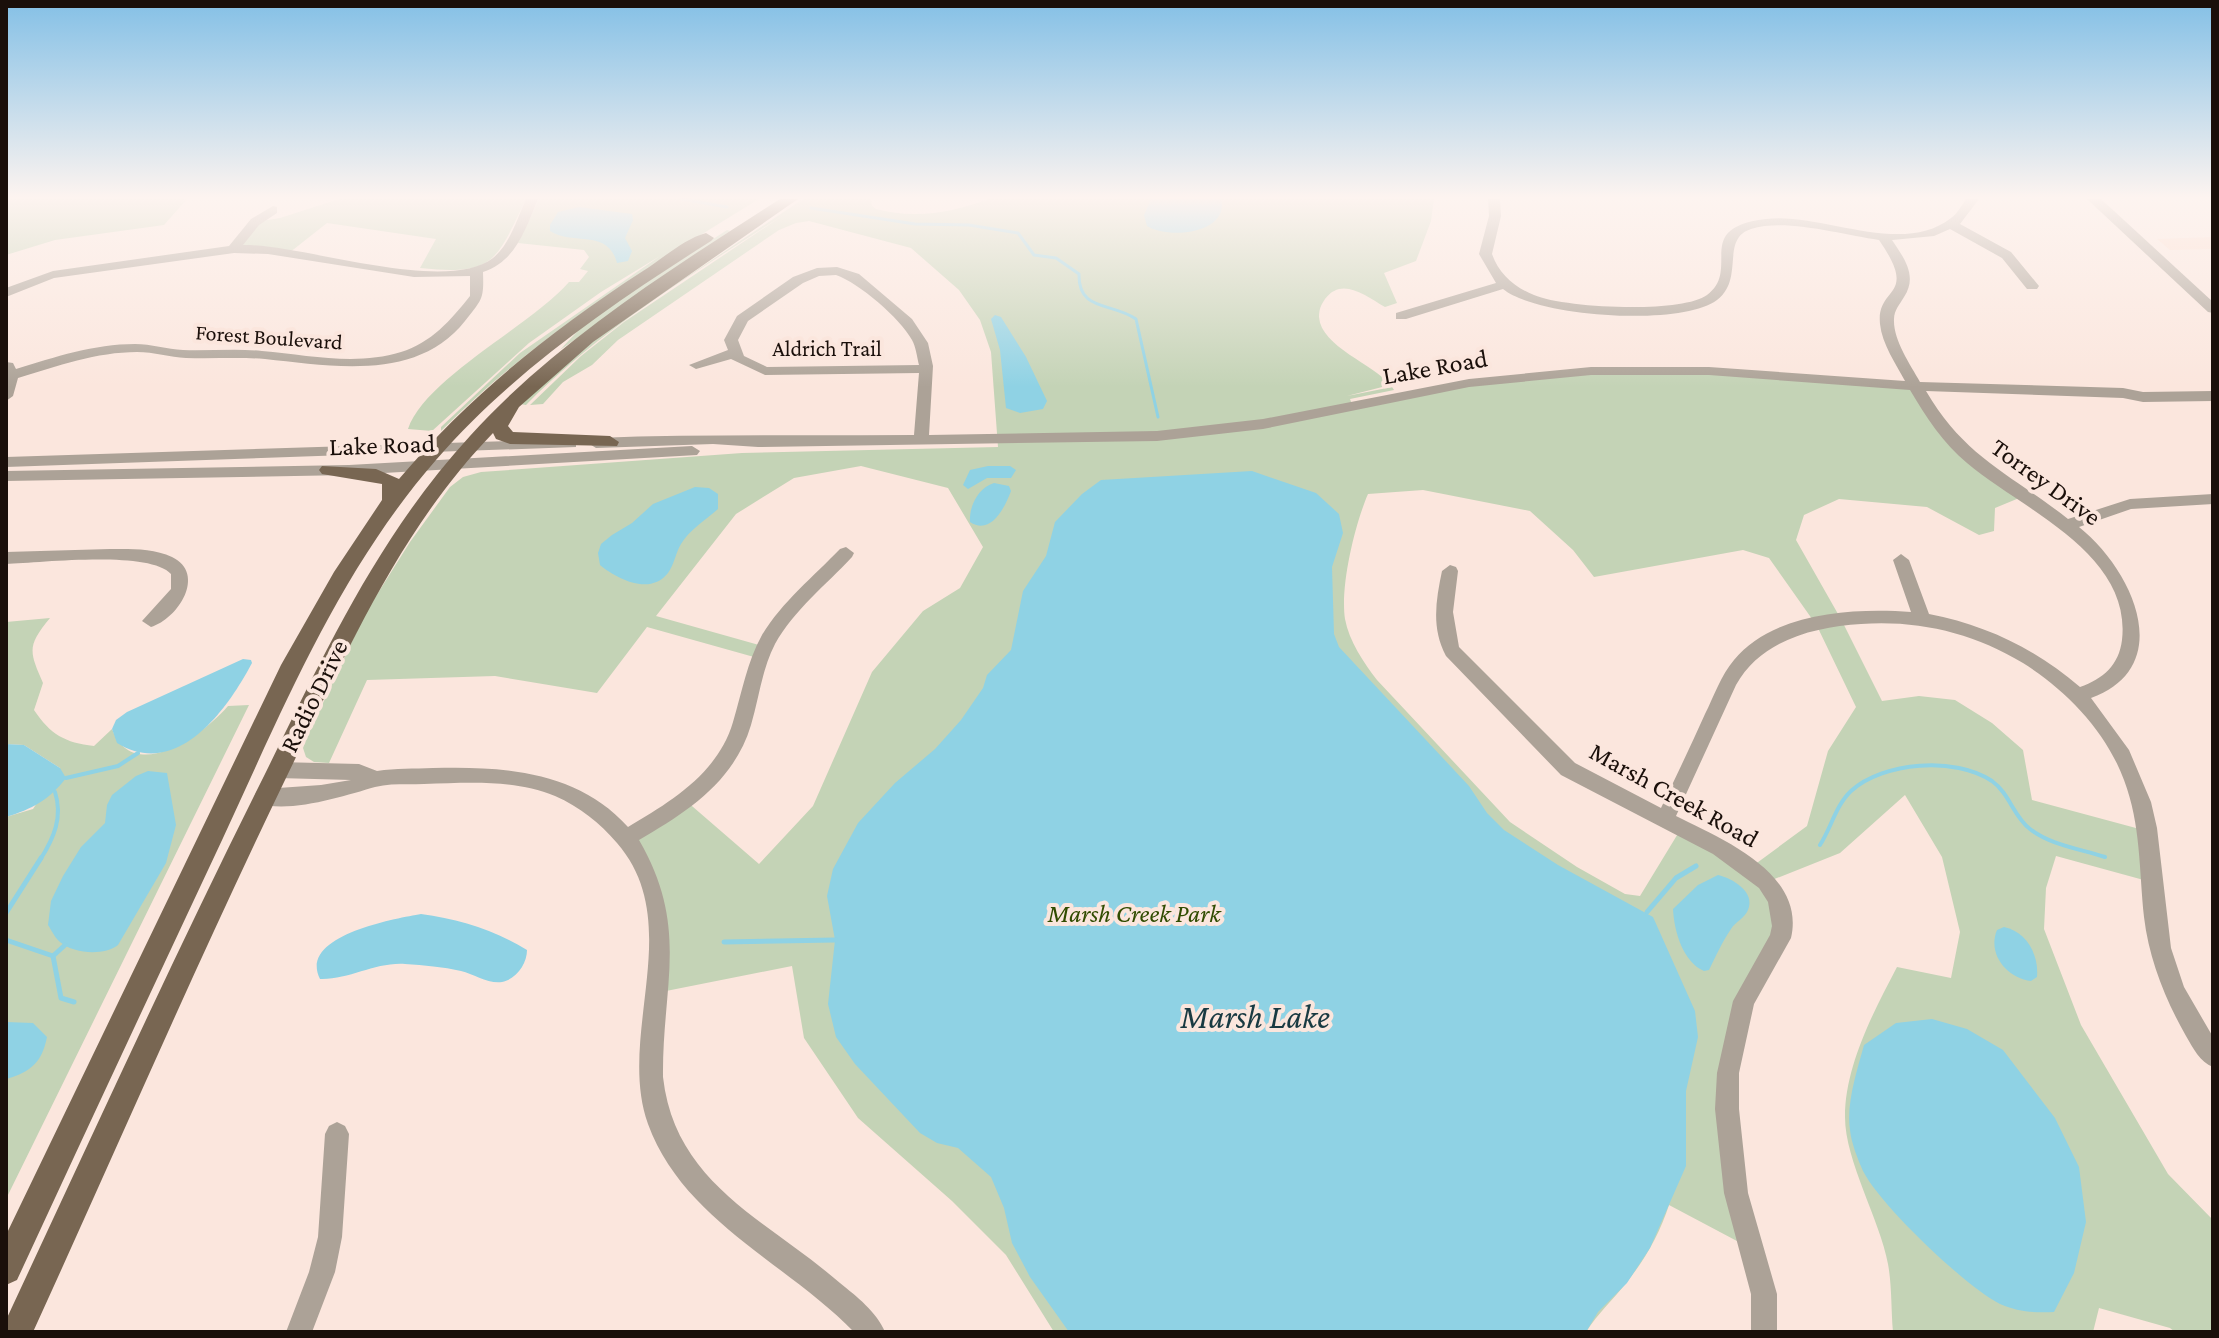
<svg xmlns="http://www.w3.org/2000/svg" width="2219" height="1338" font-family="'Crimson Pro',serif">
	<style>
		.built { fill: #fcdbcc }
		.green { fill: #c4d3b6; fill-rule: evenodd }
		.water { fill: #8fd2e4 }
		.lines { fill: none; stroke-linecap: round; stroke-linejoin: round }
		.stream-far2 { stroke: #8fd2e4; stroke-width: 3 }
		.stream-far1 { stroke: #8fd2e4; stroke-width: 4 }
		.stream { stroke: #8fd2e4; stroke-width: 5 }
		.minor { fill: #aca297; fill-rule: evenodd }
		.major { fill: #786652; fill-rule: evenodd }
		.labels { text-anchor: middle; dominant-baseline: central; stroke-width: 8; stroke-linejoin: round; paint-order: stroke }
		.far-street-label { font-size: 22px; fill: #1a0f0a; stroke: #fbe6dd }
		.street-label { font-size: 26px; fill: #1a0f0a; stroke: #fbe6dd }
		.park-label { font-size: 26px; font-style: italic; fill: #314c00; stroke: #fbe6dd }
		.near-water-label { font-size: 34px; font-style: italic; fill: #193a42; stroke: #fbe6dd }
	</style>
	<rect width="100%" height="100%" fill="#fbe6dd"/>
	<polygon class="built" points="2213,237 2213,249 2170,250 2157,239"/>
	<g class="green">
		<polygon points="6,199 187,199 164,225 55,240 6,255"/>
		<path d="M339,199H526C496,261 495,276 420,268L436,239L327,223L289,253L234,248L255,222L280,218Z"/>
		<path d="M539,199H759C644,270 538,334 441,431V427L520,353L660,256L601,292L529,343L432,431L408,429C425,378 532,325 569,282H579L588,271L580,269L589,257L584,250L518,243Z"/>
		<path d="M803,199H871L872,206L876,209C914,219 952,213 988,199H1434L1431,221L1416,261L1384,273L1397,303L1385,307C1366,296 1342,276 1325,299C1321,305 1319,309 1319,317C1321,347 1374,364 1390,385L1347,396L1392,387L1394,390L1350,399L1353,407L1469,383L1634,370L1917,386L1943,431L2024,496L1995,508L1994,531L1979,535L1927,507L1839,499L1804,515L1796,540L1842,621L1882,701L1919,696L1955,700L1992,723L2023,750L2032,800L2147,831L2151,882L2056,856L2046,888L2044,929L2081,1025L2168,1174L2213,1220V1332H2175L2170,1328L2099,1308L2093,1332H1893C1891,1310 1892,1286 1888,1264C1880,1220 1845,1161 1845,1117C1845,1065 1874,1011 1897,967L1951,978L1960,932L1942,857L1905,795L1840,853L1767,882L1783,915L1756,975L1728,1073L1752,1249L1669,1205C1660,1233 1645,1260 1626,1283C1613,1300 1598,1313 1586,1332H1054L1006,1255L952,1201L858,1118L804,1038L792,966L656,993L659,906L626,838L685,800L759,864L813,806L872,672L923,611L960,588L983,547L948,488L861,466L794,478L736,514L656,616L759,645L754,657L647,627L597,693L495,676L367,680L329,763L314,762L306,757L303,748L306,739L366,612L410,542L450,487L463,477L481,472L742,453L998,447L991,352L980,320L959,290L911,248L809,221L796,223L779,230L618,340L592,365L563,382L543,404L530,405L581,356L624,322L788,212C696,272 604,326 526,405L520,404L594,339ZM1423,490L1530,511L1573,550L1594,577L1743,550L1769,558L1817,626L1856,707L1828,751L1807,826L1750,868L1682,827L1640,896L1625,894L1577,867L1510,822L1377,680C1364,663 1349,641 1345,619C1340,586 1355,524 1368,494Z"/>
		<polygon points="727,230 730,231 560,350 587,321"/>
		<path d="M50,618C27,646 29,651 43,683L34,710C50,734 65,743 94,746L112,729C134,786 204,734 228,706L249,705L6,1199V817L33,809L60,768L24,745L6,744V622Z"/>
	</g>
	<g class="water">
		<path d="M1151,199H1221C1230,233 1169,240 1147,226L1144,215Z"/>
		<path d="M579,207L632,214L633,220L625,238L632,251L628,261L617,263C608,228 573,246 550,231V225L558,212Z"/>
		<polygon points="995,315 1001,317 1026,357 1047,401 1043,409 1020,413 1006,408 1000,350 991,319"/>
		<polygon points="1010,466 1016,470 1011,478 987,478 968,489 963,485 970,470 988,466"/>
		<polygon points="1252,471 1316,493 1339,514 1343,533 1332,567 1334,634 1339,647 1469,786 1487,813 1504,830 1558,865 1653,917 1695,1011 1698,1037 1686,1091 1686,1166 1650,1248 1627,1283 1598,1312 1586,1332 1069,1332 1030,1277 1012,1243 1004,1208 991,1177 958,1148 937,1143 920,1133 855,1064 836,1037 828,1004 835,940 827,896 833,869 858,823 895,783 935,749 961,720 983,688 987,675 1011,650 1023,591 1046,556 1055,522 1082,494 1101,480"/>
		<path d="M994,483L1009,486L1011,491C1005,507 991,536 970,522C969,506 978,488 994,483Z"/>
		<path d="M695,487L709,488L718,494V509C707,519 689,530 681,544C676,552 674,565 668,573C650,596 617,579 600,565L598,553L601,544L612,535L632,523L653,504Z"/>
		<path d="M243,659L251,660L252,663C227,710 177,780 117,743L112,729L116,720L127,712Z"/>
		<path d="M6,744L24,745L60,768L66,778C49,800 32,809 6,817Z"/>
		<path d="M148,771L167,773L176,825L166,863L118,945C104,956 74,954 60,942C55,938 52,931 48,925L51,901L63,876L81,847L105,823L107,805L112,795L136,776Z"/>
		<path d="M1718,875C1732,878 1756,892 1748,910C1745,918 1735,922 1731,929C1722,942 1716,956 1709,970L1704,971C1683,962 1674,931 1673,909L1698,885Z"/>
		<path d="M421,914C459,919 495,930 527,950C527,963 517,979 502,982C488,984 474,974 461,971C443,967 424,965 405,964C375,962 349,980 320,979C298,936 393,919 421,914Z"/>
		<path d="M2004,927C2027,932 2039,955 2037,977L2031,981C2007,978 1987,954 1997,930Z"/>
		<path d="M1932,1019L1967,1029L2003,1050L2055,1118L2079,1167L2086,1222L2074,1273L2054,1312C2035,1313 2018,1312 2000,1304C1966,1287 1880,1205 1863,1171C1858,1160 1851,1142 1850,1130C1846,1103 1857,1071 1864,1045L1896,1023Z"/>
		<path d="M6,1022L33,1023L47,1037C42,1062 31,1072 6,1079Z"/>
	</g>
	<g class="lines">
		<g class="stream-far2">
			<polyline points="682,199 727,207"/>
			<path d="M811,208L915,224L969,225L1018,233L1034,255L1056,258L1079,274C1078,312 1112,302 1136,319L1158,417"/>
		</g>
		<g class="stream-far1">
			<polyline points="66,778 118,766 138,753"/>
			<path d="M1820,845C1831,828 1836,805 1851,791C1883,762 1955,756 1992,781C2010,794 2013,816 2030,829C2050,845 2081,849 2105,857"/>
			<path d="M40,860C54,838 63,817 55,792"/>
		</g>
		<g class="stream">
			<polyline points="1647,912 1676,878 1696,866"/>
			<polyline points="6,913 41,858"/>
			<polyline points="6,940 53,956 61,998 74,1002"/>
			<polyline points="724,942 835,940"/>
			<polyline points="53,956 65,945"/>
		</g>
		<g class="minor">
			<path d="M526,199H538C525,230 516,261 483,272C484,300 482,299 465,321C417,382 332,366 265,359C239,357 212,359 186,358C170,357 154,352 137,352C97,352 57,366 18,378L13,396L6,401V362L13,363L16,369C55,357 94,344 135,344C151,344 167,349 183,350C210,351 236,348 262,351C308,355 356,366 401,352C431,343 451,320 470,296V276L414,277L268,254L234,253L54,278L6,297V288L53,271L229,246L251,219L273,206L277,207V213L259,225L243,245C303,244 445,295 493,258C510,244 517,219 526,199Z"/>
			<path d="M1488,199H1500L1501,216L1492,254C1499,274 1514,287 1534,295C1564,308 1681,314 1707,295C1742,269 1691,228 1766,219C1821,212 1902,257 1951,218C1957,214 1962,205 1966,199H1979L1960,224L2011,252L2039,286L2037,289H2027L2002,258L1950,229L1934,236L1892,240C1904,258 1918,276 1904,297C1900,304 1894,310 1894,319C1893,340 1910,364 1920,382L2123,388L2143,392L2213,391V401L2143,402L2123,398L1926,391C1965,458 2011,474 2068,519L2130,499L2213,494V504L2131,509L2079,527C2132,569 2178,666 2091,698L2129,750L2151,802L2157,828L2171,948L2184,987L2213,1037V1067C2200,1062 2193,1048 2186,1036C2165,999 2149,959 2144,917C2139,870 2141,825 2124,780C2106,731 2066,690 2023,663C1973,633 1919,620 1861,624C1814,627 1761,640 1736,685L1676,816C1722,839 1806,873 1791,938L1754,1004L1739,1073V1109L1748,1193L1777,1294V1332H1751V1294L1724,1193L1715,1109L1717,1073L1733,1001L1770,935L1772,926L1768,902L1759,888L1713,854L1561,775L1446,656C1431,628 1436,600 1442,571L1450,565L1456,567L1458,571L1453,612L1459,647L1575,763L1661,808C1676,777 1691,745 1705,714C1714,696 1721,675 1734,660C1773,612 1854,608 1911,612L1893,560L1901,554L1909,560L1929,614C1986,625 2036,649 2080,687C2103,679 2119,665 2122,640C2132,553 2021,509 1967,463C1943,443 1926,417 1910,390L1709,375H1591L1469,387L1263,429L1157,441L758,447L713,444L596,448L588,443L596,438C702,434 808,436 914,435L919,373L765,375L731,359L696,369L689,365L728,350L724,340L737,316L793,277L817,268L837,267L859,274L912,319L928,343L933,366L929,435L1157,431L1263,419L1469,379L1591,367H1709L1905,381C1896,364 1882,344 1880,324C1876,285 1920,299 1879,240C1842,235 1786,218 1751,229C1720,239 1745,279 1717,300C1682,327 1537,317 1503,289L1406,319H1396V313L1496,283L1479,254L1489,216ZM836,275C859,283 900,318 912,340C916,347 917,357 919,365L767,367L744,356L738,340L748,321L803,283L819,276Z"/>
			<polygon points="2087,199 2101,199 2213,302 2213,313 2208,312"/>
			<polygon points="571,439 576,441 576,447 6,467 6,457"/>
			<polygon points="692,446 700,451 697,455 349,475 6,481 6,471 349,465"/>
			<path d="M846,547L854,553L852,557C826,585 794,610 775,644C762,669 759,698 751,725C734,782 687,812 639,840C690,928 662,985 663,1077C675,1184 767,1220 840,1283C856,1296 877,1312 885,1332H854C787,1263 683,1220 648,1124C616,1034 687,924 617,843C600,823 580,807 555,796C513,779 468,783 424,784C408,785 391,783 375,787C344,796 289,814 257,803L254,797L257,791L264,789L321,785L351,780L278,778L271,776L268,770L271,764L278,762L359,764L377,771C396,768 414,769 433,768C503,766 578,771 628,827C672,801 718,773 733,722C742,692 747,662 762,635C782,602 814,576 840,549Z"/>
			<path d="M110,549C130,549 153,548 172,557C207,574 178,619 151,627L142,621L171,589V574C149,550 40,563 6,564V552Z"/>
			<polygon points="337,1122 345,1126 349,1134 342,1237 335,1272 312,1332 286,1332 309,1272 318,1237 325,1134 329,1126"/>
		</g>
		<g class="major">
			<path d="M780,199H798L593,342L519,407L508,426L513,432L610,436L619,442L617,446L510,444L496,439L493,433C397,532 344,659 285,780C197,962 117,1148 33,1332H6V1320C91,1138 174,956 264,776C323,656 378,536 470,436C557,340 671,269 780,199Z"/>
			<path d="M706,233L714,238L711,241C612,304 513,371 436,460C340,570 284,706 223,838C154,985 85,1133 17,1280L6,1285V1235L281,665L334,572L382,500V484L322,474L319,470L322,466L376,469L399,479C469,396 552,330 643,271C662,259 684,239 706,233Z"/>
		</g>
	</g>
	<linearGradient id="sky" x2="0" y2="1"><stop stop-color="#84c0e6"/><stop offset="0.51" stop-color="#fdf4f0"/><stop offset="1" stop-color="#fdf4f0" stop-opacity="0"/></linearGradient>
	<rect width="2219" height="387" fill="url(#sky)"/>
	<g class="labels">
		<g class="far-street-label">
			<text transform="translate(269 337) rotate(4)">Forest Boulevard</text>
			<text x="827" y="348">Aldrich Trail</text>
		</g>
		<g class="street-label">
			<text transform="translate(1435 367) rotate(-10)">Lake Road</text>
			<text transform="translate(382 445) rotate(-2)">Lake Road</text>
			<text transform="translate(2046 482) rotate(36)">Torrey Drive</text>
			<text transform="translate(314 696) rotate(-64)">Radio Drive</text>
			<text transform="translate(1674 795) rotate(29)">Marsh Creek Road</text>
		</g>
		<g class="park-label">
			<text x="1134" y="913">Marsh Creek Park</text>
		</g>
		<g class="near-water-label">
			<text x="1255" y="1016">Marsh Lake</text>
		</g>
	</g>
	<rect width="2219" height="1338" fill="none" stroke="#1a0f0a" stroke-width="16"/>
</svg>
